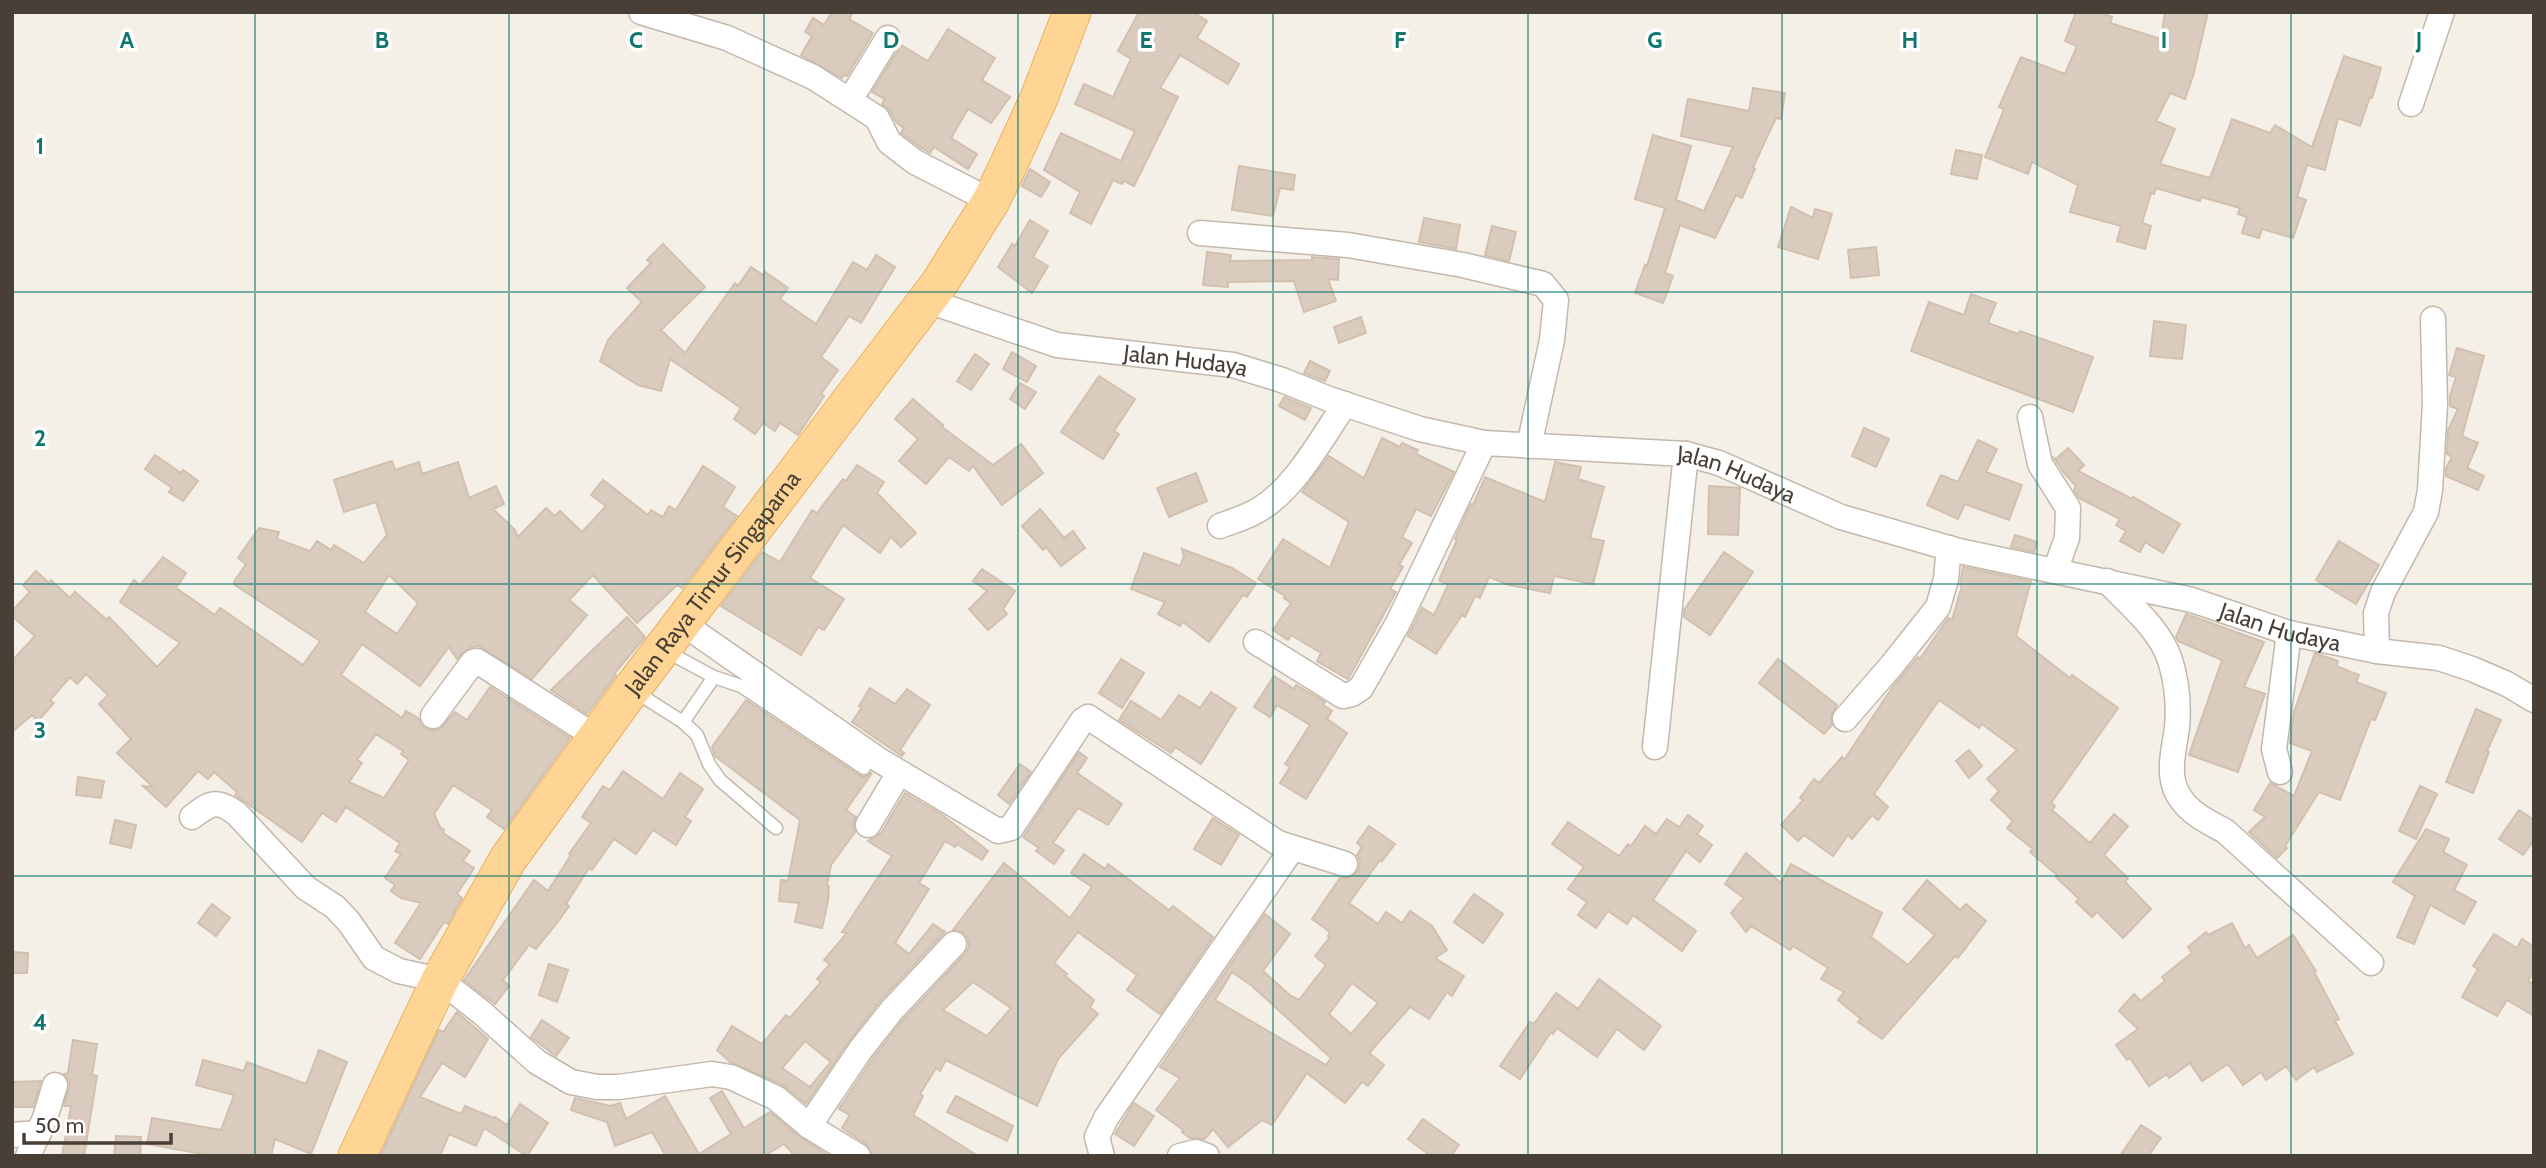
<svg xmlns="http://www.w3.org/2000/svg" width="2546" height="1168" font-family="Cabin,sans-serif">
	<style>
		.building { fill: #d9ccbf; stroke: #d2c0af; stroke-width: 2; fill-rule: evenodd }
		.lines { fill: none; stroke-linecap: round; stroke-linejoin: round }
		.service-casing { stroke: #c3b8ac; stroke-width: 15 }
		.minor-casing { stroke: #c3b8ac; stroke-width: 27 }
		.primary-casing { stroke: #e9b060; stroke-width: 39 }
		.service { stroke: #fff; stroke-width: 12 }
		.minor { stroke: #fff; stroke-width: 24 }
		.primary { stroke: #ffd595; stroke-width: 37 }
		.grid { fill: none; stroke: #0f766e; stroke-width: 2; stroke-opacity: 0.55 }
		.labels { text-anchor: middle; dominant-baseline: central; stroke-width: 7; stroke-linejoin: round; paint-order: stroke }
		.street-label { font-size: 23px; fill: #483f36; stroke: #fff }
		.grid-label { font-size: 23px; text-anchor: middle; font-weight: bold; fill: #0f766e; stroke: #fff; stroke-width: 7; stroke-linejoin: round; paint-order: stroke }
	</style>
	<rect width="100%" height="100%" fill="#f4efe7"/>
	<g class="building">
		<polygon points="832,12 853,12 849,19 873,33 847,76 844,75 842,78 801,55 812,36 805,32 813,18 824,25"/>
		<polygon points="1139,12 1193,12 1207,21 1197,38 1239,64 1228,84 1180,55 1160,88 1178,97 1134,186 1124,181 1122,184 1113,180 1091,224 1070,213 1080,192 1044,170 1061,133 1121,161 1135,131 1075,104 1084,84 1113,97 1131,59 1118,51"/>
		<polygon points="2076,12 2097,12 2112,17 2110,23 2161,39 2165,12 2208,12 2193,76 2185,99 2170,93 2156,121 2175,129 2160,164 2210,178 2232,119 2270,133 2275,125 2312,147 2344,56 2381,68 2372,98 2370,97 2360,126 2338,118 2325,170 2307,165 2297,197 2306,200 2293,238 2262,229 2259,238 2242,233 2247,217 2238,214 2240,208 2201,197 2200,201 2156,188 2154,194 2151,193 2142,223 2151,226 2145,249 2117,241 2121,226 2070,212 2078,185 2032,162 2028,174 1985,157 2004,109 1999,107 2021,57 2065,74 2077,46 2065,41"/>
		<polygon points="948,29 995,58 982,80 1010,97 991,123 968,109 951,138 977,154 968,169 934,147 930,153 923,149 901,133 904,128 896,122 890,111 882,104 885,99 872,92 901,45 928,61"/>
		<polygon points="1753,88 1785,93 1781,119 1776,118 1753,167 1755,169 1742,198 1736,195 1715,238 1680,225 1665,273 1673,276 1663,303 1635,293 1645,265 1647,266 1665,208 1635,199 1653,135 1691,146 1676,200 1704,211 1733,147 1681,136 1688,99 1749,111"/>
		<polygon points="1956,150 1982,155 1977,179 1951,174"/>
		<polygon points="1239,166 1295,175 1293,190 1280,188 1273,216 1232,210"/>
		<polygon points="1030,169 1050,182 1041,197 1022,186"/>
		<polygon points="1791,207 1813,218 1815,209 1832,214 1818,259 1778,247"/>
		<polygon points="1424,218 1460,225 1456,249 1419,242"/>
		<polygon points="1030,220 1048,231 1033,257 1048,266 1032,293 998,267 1012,244 1015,246"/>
		<polygon points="1492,226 1516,232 1509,261 1485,255"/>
		<polygon points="663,244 705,287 661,330 685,353 735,283 738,286 751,267 763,275 765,272 788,288 780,299 816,324 853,262 867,270 876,255 895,267 861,323 849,316 821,357 838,370 821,394 824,396 798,435 780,423 775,431 763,423 755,434 734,419 741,408 670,359 661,391 638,385 600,361 608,340 642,302 627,288 651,263 647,260"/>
		<polygon points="1876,247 1879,275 1851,278 1848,250"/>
		<polygon points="1207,252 1231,255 1230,261 1312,260 1312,257 1339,259 1338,280 1328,279 1336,301 1304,312 1294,281 1228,282 1228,287 1203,285"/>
		<polygon points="1971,294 1996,303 1988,323 2018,334 2020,331 2093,357 2073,412 1911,351 1929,302 1964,315"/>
		<polygon points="1361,317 1366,333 1339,343 1334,327"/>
		<polygon points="2154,321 2186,325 2182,359 2150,356"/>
		<polygon points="2457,348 2484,356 2462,436 2478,443 2467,468 2484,476 2478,490 2446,476 2446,468 2452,457 2447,454 2448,430 2458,409 2450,406 2450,396 2456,377 2449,375"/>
		<polygon points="1012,352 1036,366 1027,382 1003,369"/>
		<polygon points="975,354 989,364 971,390 957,381"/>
		<polygon points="1310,361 1330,371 1325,381 1304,373"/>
		<polygon points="1099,376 1135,399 1114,431 1119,434 1103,459 1061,432"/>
		<polygon points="1020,383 1036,392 1025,409 1010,399"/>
		<polygon points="1284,397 1311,408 1305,420 1279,406"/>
		<polygon points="913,399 943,425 942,427 993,465 1021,444 1043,473 1002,505 973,466 969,471 949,457 926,484 899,461 918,439 895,419"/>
		<polygon points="1864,428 1889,439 1876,467 1852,456"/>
		<polygon points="1382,438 1400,447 1402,443 1418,450 1416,454 1454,472 1431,516 1416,509 1402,537 1412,543 1399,565 1403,567 1390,589 1396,592 1348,679 1317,661 1321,653 1291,635 1288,640 1273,630 1291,603 1284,598 1285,596 1258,579 1283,539 1330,568 1349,522 1302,492 1329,456 1364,478"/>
		<polygon points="1978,440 1997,449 1986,472 2022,485 2009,520 1965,504 1958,519 1927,505 1941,475 1958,482"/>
		<polygon points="2068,448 2084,465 2078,471 2132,499 2133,497 2180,524 2163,553 2145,542 2140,552 2120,541 2126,531 2116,525 2120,519 2079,498 2074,490 2076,486 2064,473 2054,458 2056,459"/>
		<polygon points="155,455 181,473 183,470 198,481 183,501 169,492 172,488 145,469"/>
		<path d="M392,461L395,470L419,462L422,474L458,462L469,498L496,486L504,504L493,509L515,530L518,537L546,508L555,516L560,511L582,532L606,506L591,495L603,480L648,515L651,510L663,517L669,506L676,510L703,466L735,487L723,507L737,516L682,588L677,585L637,623L593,575L569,600L587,615L532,679L479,646L469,648L457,659L449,647L420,686L362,644L341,675L402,718L406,711L419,719L424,727L431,731L440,729L455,712L467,720L490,687L570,738L504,829L487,817L492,810L453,785L434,814L440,827L444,830L443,833L470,851L463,861L474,868L457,894L462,898L448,924L444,922L420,959L395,943L421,903L401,898L391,891L395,885L385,878L401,854L395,851L400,843L346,807L336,822L322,813L302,842L235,795L237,792L214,772L208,779L198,771L166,807L143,786L153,787L117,753L131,739L99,704L108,695L86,674L77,684L70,677L50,700L54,703L38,721L32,715L12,732V661L35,636L12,616V611L30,592L23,585L36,571L49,583L51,580L70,598L75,592L107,620L109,617L157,667L180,643L120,602L134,580L140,585L163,557L186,573L176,588L215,615L220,608L303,665L320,641L235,585L234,582L246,564L238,558L259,528L279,532L277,539L310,551L317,541L331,550L334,545L364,563L387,535L376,502L344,512L334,480ZM389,575L418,603L397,634L365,612ZM376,734L403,751L401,754L409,760L384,798L349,782L362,763L357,760Z"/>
		<polygon points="1555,462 1581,467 1578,479 1604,487 1590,538 1604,541 1593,584 1554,576 1550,593 1509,585 1489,577 1480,598 1475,596 1465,617 1462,615 1436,654 1408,636 1422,608 1434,615 1448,585 1439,580 1457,540 1455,539 1471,504 1473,505 1485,477 1545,502"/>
		<polygon points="857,465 884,482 877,493 916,533 901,547 891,537 880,553 843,525 810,578 844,599 824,630 818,627 801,655 721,606 762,552 780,562 812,510 817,513 843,479 846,481"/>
		<polygon points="1196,473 1207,501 1169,517 1157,488"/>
		<polygon points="1709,486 1740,488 1738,535 1708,534"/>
		<polygon points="1040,509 1064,538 1073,531 1085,548 1061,566 1046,547 1043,550 1022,526"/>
		<polygon points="2015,535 2037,542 2034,552 2011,547"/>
		<polygon points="2339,541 2379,565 2356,604 2316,580"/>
		<polygon points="1182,549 1232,568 1256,583 1247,597 1243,595 1209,642 1183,622 1180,626 1158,614 1165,602 1131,589 1144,553 1180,566 1184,556"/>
		<polygon points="1724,552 1753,572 1710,635 1684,617 1684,610"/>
		<polygon points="1963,567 2031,581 2016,636 2070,678 2072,675 2118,708 2051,803 2055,806 2052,810 2090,843 2114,814 2128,826 2104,855 2128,878 2125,882 2151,909 2123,938 2097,912 2092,917 2076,902 2079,899 2056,877 2057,875 2030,852 2033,849 2007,828 2013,821 1991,800 1999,791 1987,779 2017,750 1982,724 1979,728 1939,700 1874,794 1888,807 1878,820 1872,815 1852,839 1848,835 1833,856 1804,835 1798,841 1781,825 1803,800 1800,798 1814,779 1819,783 1842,757 1844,760 1894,685 1918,657 1920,659 1948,618 1952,620 1962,586 1960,585"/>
		<polygon points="982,569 1015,591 1003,609 1007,614 988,630 969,609 987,591 973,581"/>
		<polygon points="2186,614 2264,642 2244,687 2265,694 2238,772 2189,755 2222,660 2178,641 2176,637"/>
		<polygon points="627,617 645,637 614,674 616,675 587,714 551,690"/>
		<polygon points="2315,653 2338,661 2336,666 2359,675 2356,682 2386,693 2375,720 2371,719 2340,800 2319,792 2285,846 2287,848 2277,858 2249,832 2265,817 2254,810 2270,783 2294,796 2312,751 2290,743 2294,712"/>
		<polygon points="1121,659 1144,673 1122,708 1099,693"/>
		<polygon points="1778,659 1837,705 1831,716 1832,725 1824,734 1759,683"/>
		<polygon points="1274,676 1294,689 1296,685 1325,702 1323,705 1332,711 1327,719 1347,733 1306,799 1280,783 1290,767 1285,764 1310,725 1277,705 1270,717 1254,707"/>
		<polygon points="870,688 895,704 907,689 930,705 900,750 904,753 902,756 852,722 862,707 859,706"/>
		<polygon points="1211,692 1236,708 1201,764 1175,747 1171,753 1119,720 1131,701 1161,720 1179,695 1200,708"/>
		<polygon points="746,700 859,775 864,777 872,773 846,810 856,817 853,824 855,832 831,865 827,885 829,886 828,901 822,928 795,922 799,903 779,901 781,880 788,881 800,820 715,756 712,747"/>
		<polygon points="2476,709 2501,720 2487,751 2489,752 2473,793 2446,782"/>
		<polygon points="1969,750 1982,766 1969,778 1956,761"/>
		<polygon points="1079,752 1087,758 1077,773 1122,804 1108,825 1078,808 1053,843 1064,850 1054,864 1036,851 1039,848 1023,837"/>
		<polygon points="1020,764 1031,772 1009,804 998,795"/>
		<polygon points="623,771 663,799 680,773 703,789 685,817 691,821 676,845 653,830 636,854 614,839 592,870 589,868 566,904 569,906 560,919 536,949 529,945 503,980 509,986 495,1004 464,980 534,880 548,891 571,855 569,854 591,823 582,817 603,786 610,790"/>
		<polygon points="78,777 104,781 101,798 76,795"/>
		<polygon points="2420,786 2437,794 2416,839 2399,831"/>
		<path d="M905,793L941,814L988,851L982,860L957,844L955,847L945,841L919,883L929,889L895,943L909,954L933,924L945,932L880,1001L849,1041L806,1104L783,1085L730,1062L717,1050L732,1026L762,1044L786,1015L790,1018L821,982L817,979L830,964L824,960L847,933L842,932L892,856L868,841L881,833ZM805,1041L831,1062L810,1087L782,1068Z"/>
		<polygon points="2519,810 2534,820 2534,840 2523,855 2499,839"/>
		<polygon points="1688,815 1703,826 1697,834 1712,845 1700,862 1686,851 1653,900 1696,931 1682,951 1633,915 1627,924 1608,911 1596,928 1578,915 1587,902 1568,889 1584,867 1552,844 1568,822 1619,856 1628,844 1631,846 1645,826 1656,834 1667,819 1679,827"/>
		<polygon points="1213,818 1239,835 1221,865 1194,849"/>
		<polygon points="115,820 136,825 131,848 110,843"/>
		<path d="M1369,826L1395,844L1382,861L1380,860L1349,903L1378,924L1386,912L1402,923L1410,911L1432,926L1447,950L1435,958L1464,976L1452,996L1447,992L1429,1019L1410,1007L1369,1053L1384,1065L1368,1086L1362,1082L1345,1103L1307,1073L1272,1125L1262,1120L1228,1147L1213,1129L1205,1139L1190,1138L1182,1132L1183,1130L1156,1110L1180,1078L1160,1067L1265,914L1290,934L1263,971L1291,996L1299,1000L1326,965L1315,956L1330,937L1328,936L1330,932L1312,919L1340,878H1349L1359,869L1360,861L1357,855L1362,847L1357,843ZM1232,972L1252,986L1331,1058L1326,1065L1215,1000ZM1352,983L1378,1003L1351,1034L1329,1014Z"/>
		<polygon points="2426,829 2449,839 2443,852 2467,865 2454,890 2476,902 2464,924 2430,905 2414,944 2397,937 2415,896 2393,882"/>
		<polygon points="1746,853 1781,883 1791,864 1882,913 1871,937 1908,965 1935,935 1903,909 1927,880 1960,910 1966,904 1986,921 1958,958 1955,956 1882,1039 1858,1022 1861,1019 1838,1000 1844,992 1821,979 1828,968 1793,946 1790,950 1751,926 1746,932 1731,913 1744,898 1725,884"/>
		<path d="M1084,854L1105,869L1108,864L1169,910L1173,906L1213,937L1160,1014L1127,990L1137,975L1078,932L1054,963L1067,974L1065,976L1094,1000L1090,1007L1098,1014L1058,1059L1037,1106L946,1060L940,1071L936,1068L920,1094L923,1096L913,1115L978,1156H873L866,1144L842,1128L850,1115L839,1109L873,1058L903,1020L965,954L969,947L968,939L964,933L953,930L1004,863L1070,918L1092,887L1071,873ZM973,982L1011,1008L987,1036L943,1010Z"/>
		<polygon points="1474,894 1503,914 1483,943 1454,922"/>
		<polygon points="212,904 230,918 216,936 198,923"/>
		<polygon points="2232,923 2245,948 2249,945 2257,958 2293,935 2316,971 2314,972 2339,1019 2335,1021 2353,1054 2317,1072 2314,1067 2296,1080 2286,1066 2266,1080 2261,1072 2243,1085 2228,1064 2202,1081 2190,1063 2169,1078 2167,1074 2149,1086 2130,1058 2127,1060 2116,1045 2138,1029 2119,1011 2134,994 2141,1001 2165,981 2162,977 2192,953 2188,947 2206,932 2208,935"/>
		<polygon points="2494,934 2517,948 2522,939 2534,947 2534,971 2528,981 2534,984 2534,1016 2507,1000 2497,1016 2462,997 2478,969 2473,966"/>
		<polygon points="12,952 28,953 27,973 12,973"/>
		<polygon points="549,964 568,970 557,1002 539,995"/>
		<polygon points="1599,979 1661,1026 1644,1050 1617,1029 1597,1057 1557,1028 1553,1034 1551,1032 1520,1079 1500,1066 1530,1022 1534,1024 1556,993 1578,1009"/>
		<polygon points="457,1012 488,1039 465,1077 442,1063 420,1097 461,1114 465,1106 494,1118 495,1117 507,1125 520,1104 548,1123 527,1156 484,1128 476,1146 449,1134 440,1156 380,1156 439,1030 443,1032"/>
		<polygon points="542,1020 569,1038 556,1056 531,1037"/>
		<polygon points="73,1040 97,1044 92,1075 97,1076 84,1156 62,1156 71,1106 64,1106 70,1082 64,1074 68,1073"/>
		<polygon points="319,1050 347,1062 311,1154 275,1139 271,1156 214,1156 147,1144 152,1118 221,1130 234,1095 196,1085 203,1060 244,1071 247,1062 306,1084"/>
		<polygon points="41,1081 33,1107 12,1107 12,1082"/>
		<polygon points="722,1091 744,1128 770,1112 800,1137 829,1156 795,1156 784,1144 764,1156 666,1156 652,1132 615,1146 607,1122 571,1110 575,1098 611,1106 620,1103 626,1119 665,1096 699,1154 731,1134 710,1098"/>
		<polygon points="956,1096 1013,1126 1007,1141 947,1112"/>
		<polygon points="1134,1103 1154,1116 1134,1146 1115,1134"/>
		<polygon points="1423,1119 1459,1145 1451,1156 1431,1156 1408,1139"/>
		<polygon points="2141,1125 2161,1138 2148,1156 2120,1156"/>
		<polygon points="116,1136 141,1137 140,1156 114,1156"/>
	</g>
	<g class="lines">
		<g class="service-casing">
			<g id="service">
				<polyline points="664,650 714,677 741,686 864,768"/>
				<polyline points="634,691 683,722 697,735 709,764 720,780 776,828"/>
				<polyline points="683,722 714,677"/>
			</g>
		</g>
		<g class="minor-casing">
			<g id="minor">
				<polyline points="641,12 727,38 813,77 877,118 889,142 915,162 991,201"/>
				<polyline points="850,100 888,38"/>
				<polyline points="2411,104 2442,12"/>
				<polyline points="1200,233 1348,245 1463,265 1543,284 1556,300 1552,340 1529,446"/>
				<path id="s1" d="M928,301L1057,345L1233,365L1282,380L1329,399L1420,429L1484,443L1686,454L1719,463L1841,517L1959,551L2192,600L2289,633L2377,651L2439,658L2472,669L2507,684L2534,700"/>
				<polyline points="2030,417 2040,464 2068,508 2067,538 2055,571"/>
				<path d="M1220,526C1233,521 1248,517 1260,509C1295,488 1322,438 1345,404"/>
				<path d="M2107,581C2129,604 2160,629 2170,660C2177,682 2179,705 2177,728C2174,750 2166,776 2179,796C2189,813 2208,822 2225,831L2371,963"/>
				<polyline points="682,623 879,760 998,831 1011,828 1083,720 1088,717 1278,843 1345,864"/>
				<polyline points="1256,642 1343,696 1352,694 1361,688 1398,623 1484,443"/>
				<polyline points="2377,651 2376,613 2383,592 2426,512 2430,490 2435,404 2433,319"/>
				<polyline points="433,716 473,662 477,661 596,737"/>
				<polyline points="1845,719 1892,665 1938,607 1946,579 1949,548"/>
				<polyline points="1655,747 1686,454"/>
				<polyline points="2280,772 2274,749 2289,633"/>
				<path d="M192,817C211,802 218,799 237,814L306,888L335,907L349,922L374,958L399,971L440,980L481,1012L537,1062L571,1082L597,1087H619L712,1074L731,1077L776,1098L809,1126L858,1156"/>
				<polyline points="868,825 899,773"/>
				<polyline points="809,1126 861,1049 892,1010 954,944"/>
				<polyline points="12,1135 39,1133"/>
				<polyline points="28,1156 45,1118 55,1085"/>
				<polyline points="1102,1156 1097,1137 1106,1118 1292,849"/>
				<polyline points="1180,1156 1196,1152 1207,1156"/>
			</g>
		</g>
		<g class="primary-casing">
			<g id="primary">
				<path id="s2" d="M357,1156L440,980L508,859L622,702L939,284L991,201L1007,168L1039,98L1072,12"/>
			</g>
		</g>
		<use href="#service" class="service"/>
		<use href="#minor" class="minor"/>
		<use href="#primary" class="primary"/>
	</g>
	<path class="grid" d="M255,12V1156M509,12V1156M764,12V1156M1018,12V1156M1273,12V1156M1528,12V1156M1782,12V1156M2037,12V1156M2291,12V1156M12,292H2534M12,584H2534M12,876H2534"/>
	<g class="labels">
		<g class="street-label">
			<text stroke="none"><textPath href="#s1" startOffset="266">Jalan Hudaya</textPath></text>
			<text stroke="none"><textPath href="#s1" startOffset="833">Jalan Hudaya</textPath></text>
			<text stroke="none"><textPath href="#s2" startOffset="677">Jalan Raya Timur Singaparna</textPath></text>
			<text stroke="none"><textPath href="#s1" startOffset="1400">Jalan Hudaya</textPath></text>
		</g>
	</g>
	<g class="grid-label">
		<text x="127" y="48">A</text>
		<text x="382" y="48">B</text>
		<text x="636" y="48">C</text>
		<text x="891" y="48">D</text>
		<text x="1146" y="48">E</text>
		<text x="1400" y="48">F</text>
		<text x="1655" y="48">G</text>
		<text x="1910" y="48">H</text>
		<text x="2164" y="48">I</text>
		<text x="2419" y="48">J</text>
		<text x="40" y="154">1</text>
		<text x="40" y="446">2</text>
		<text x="40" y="738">3</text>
		<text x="40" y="1030">4</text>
	</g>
	<rect width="2546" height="1168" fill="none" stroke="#483f36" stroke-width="28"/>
	<path d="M24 1133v10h147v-10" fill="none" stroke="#483f36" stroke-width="3.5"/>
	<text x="35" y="1133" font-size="21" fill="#483f36" stroke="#ffffff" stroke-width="5" paint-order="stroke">50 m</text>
</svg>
